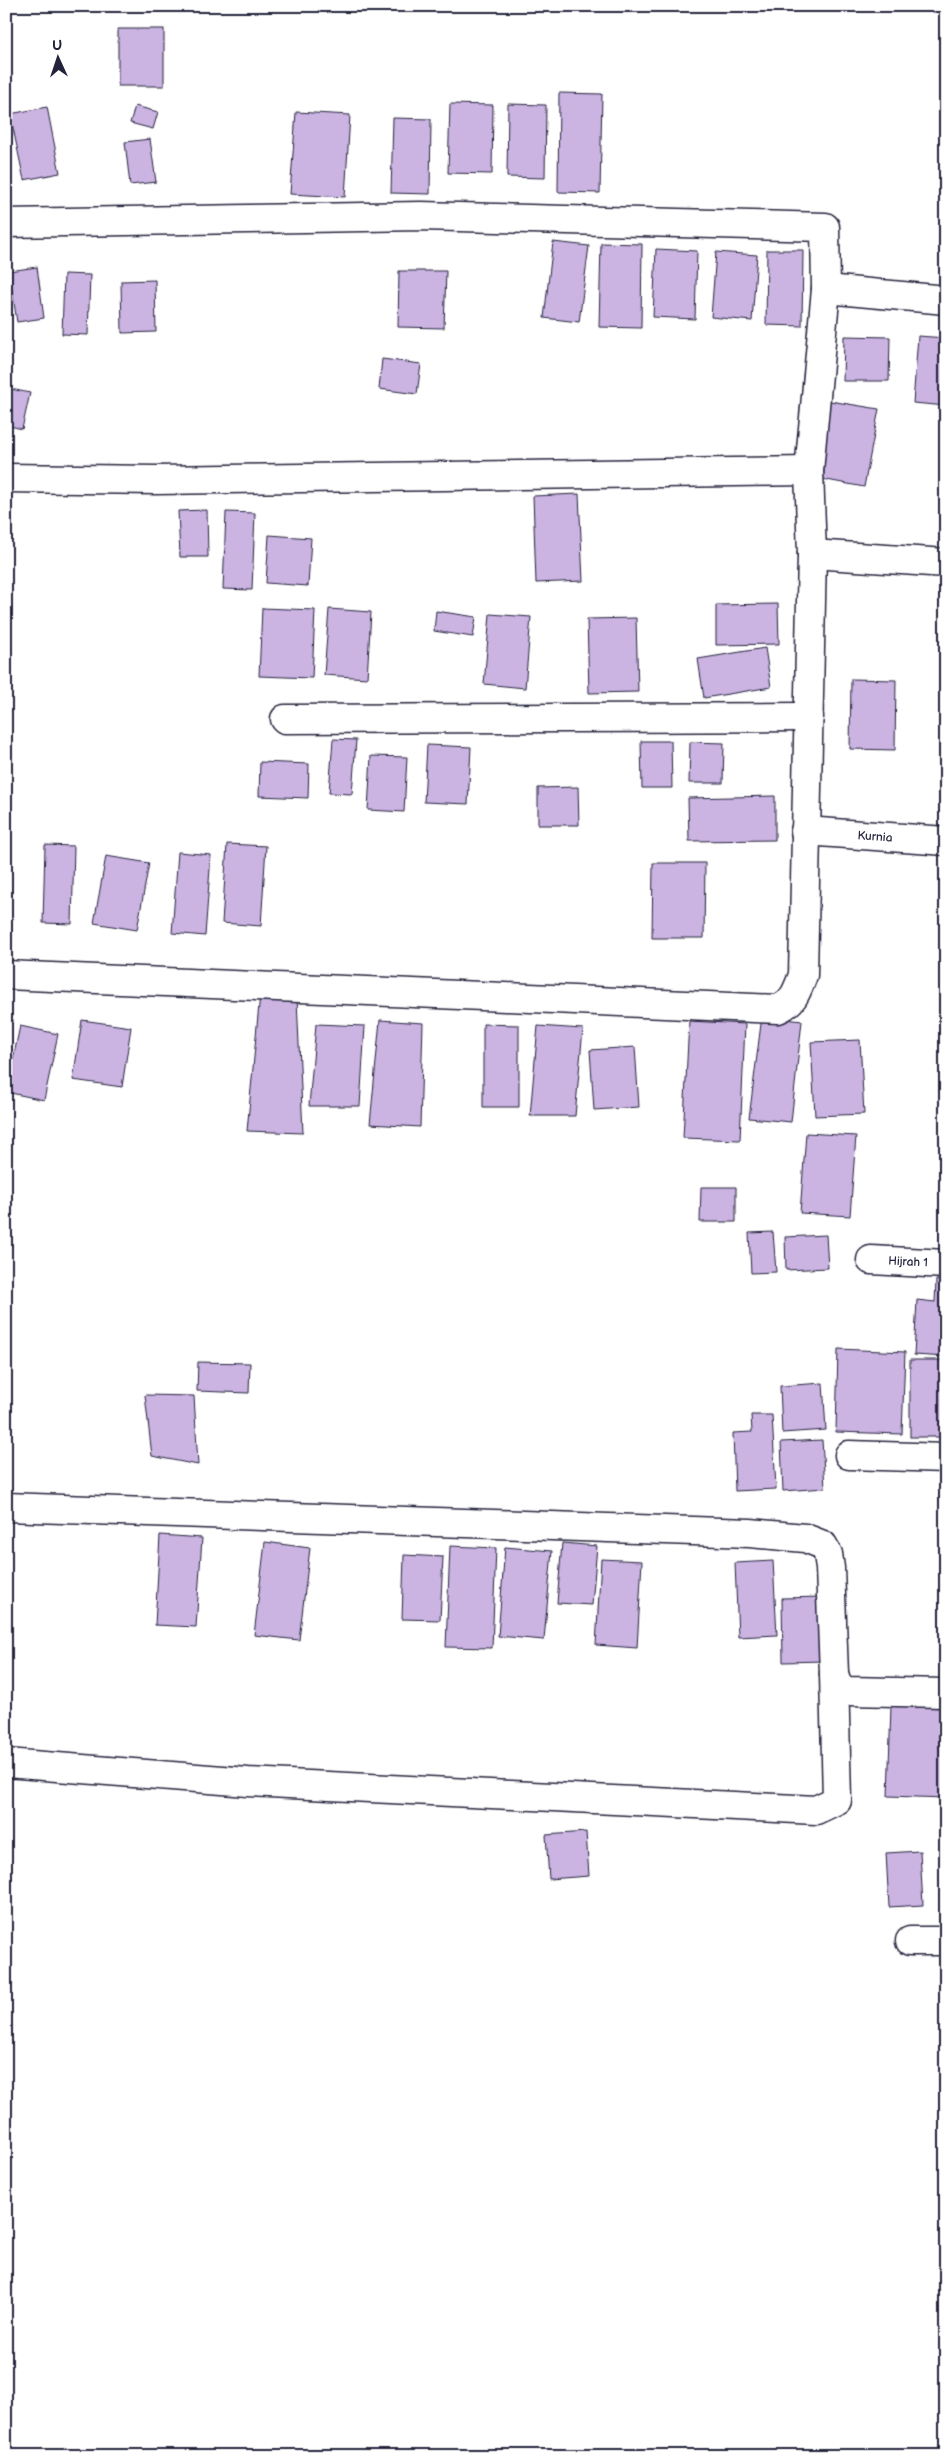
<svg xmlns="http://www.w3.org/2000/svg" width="952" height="2462" font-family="'Balsamiq Sans',sans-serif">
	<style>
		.building { fill: #cbb3e2; stroke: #22223b }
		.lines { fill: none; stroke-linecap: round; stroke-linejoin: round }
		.street-casing { stroke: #22223b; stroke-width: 31 }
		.street { stroke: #fff; stroke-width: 28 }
		.labels { text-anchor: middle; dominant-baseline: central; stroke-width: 5; stroke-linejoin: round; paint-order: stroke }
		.street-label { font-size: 12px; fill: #22223b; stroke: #fff }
	</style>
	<rect width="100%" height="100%" fill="#fff"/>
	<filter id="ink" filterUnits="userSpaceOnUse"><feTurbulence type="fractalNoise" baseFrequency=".02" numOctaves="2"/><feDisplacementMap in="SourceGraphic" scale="10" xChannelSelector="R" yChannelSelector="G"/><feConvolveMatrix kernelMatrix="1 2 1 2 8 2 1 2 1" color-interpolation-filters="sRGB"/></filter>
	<g filter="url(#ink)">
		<g class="building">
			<rect x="118" y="29" width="46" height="57"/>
			<polygon points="559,93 602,94 600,193 558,192"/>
			<polygon points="450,104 493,105 492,174 448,173"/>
			<polygon points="508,104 546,105 545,178 507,177"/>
			<polygon points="135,106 158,112 153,129 130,123"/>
			<polygon points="47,107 60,173 24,180 10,114"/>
			<polygon points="296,112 350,115 345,197 290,194"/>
			<polygon points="393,118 431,119 430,194 391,193"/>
			<polygon points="150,139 156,182 130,185 125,142"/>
			<polygon points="553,242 589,246 579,322 544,318"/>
			<polygon points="601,243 642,244 641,328 599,327"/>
			<polygon points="656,249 697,251 695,319 653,317"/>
			<polygon points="767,250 803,250 802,326 766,325"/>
			<polygon points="716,252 757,255 752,321 711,317"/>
			<polygon points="37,267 44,318 17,322 9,271"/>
			<polygon points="399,271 446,271 444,328 398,327"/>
			<polygon points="64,274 90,275 88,335 62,334"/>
			<polygon points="155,280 156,332 122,333 121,281"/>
			<polygon points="844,336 890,337 889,381 843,381"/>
			<polygon points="918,336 946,338 946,406 913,403"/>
			<polygon points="382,359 421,364 417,394 379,389"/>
			<polygon points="6,388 30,393 22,429 6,425"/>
			<polygon points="830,401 879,409 864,487 816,478"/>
			<polygon points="579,494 583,581 536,583 533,496"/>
			<polygon points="207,510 208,557 180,557 178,511"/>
			<polygon points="226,512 255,513 252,590 223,589"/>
			<polygon points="269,535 311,538 308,586 266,583"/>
			<polygon points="778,604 779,644 716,645 716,605"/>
			<polygon points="262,608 315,610 312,678 259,676"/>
			<polygon points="329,609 371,612 367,678 324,675"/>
			<polygon points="436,611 476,617 473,637 434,631"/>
			<polygon points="490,614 531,617 525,688 484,684"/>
			<polygon points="636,618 638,692 589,693 587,619"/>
			<polygon points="765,648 771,687 704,698 698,659"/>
			<polygon points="851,679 896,680 895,750 850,749"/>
			<polygon points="333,739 356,740 352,794 329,793"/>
			<polygon points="641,741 671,741 672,788 642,788"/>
			<polygon points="690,742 724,743 723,783 689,783"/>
			<polygon points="427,745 471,747 468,804 424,802"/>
			<polygon points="371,756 407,757 404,812 368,810"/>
			<polygon points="260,762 309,764 308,798 259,796"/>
			<polygon points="578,787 579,825 538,825 538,788"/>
			<polygon points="775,796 775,840 689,841 688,798"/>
			<polygon points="227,844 266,846 261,926 222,923"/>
			<polygon points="45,845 74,846 72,924 43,923"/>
			<polygon points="178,852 211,855 205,936 172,933"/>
			<polygon points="106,856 149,863 137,930 94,923"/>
			<polygon points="653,863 705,863 704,938 652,938"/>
			<polygon points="260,994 297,999 303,1133 247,1131"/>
			<polygon points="762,1016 802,1021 791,1122 749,1118"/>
			<polygon points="82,1020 131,1027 122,1087 73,1080"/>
			<polygon points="380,1020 423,1023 420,1127 370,1124"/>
			<polygon points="689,1021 745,1024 740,1140 683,1138"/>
			<polygon points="316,1024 365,1026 360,1106 309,1106"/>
			<polygon points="483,1024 519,1025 519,1107 483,1107"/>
			<polygon points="20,1026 58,1034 44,1100 6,1092"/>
			<polygon points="538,1026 583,1029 575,1116 530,1116"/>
			<polygon points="860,1040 864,1114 815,1116 811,1042"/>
			<polygon points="635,1047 639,1107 594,1110 590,1050"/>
			<polygon points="806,1133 856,1136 850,1216 800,1213"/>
			<polygon points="701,1187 736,1187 736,1222 700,1222"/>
			<polygon points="773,1232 776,1272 751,1273 749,1233"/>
			<polygon points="826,1235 828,1268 786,1270 785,1237"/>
			<polygon points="936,1280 946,1280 946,1357 914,1355 917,1300 935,1302"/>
			<polygon points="838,1349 905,1352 902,1434 836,1432"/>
			<rect x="910" y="1360" width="36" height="77"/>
			<polygon points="198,1362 250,1363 249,1393 197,1391"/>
			<polygon points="823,1383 826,1430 782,1433 780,1386"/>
			<polygon points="145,1395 194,1396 198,1465 152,1456"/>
			<polygon points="751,1415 772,1415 776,1489 735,1491 733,1433 752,1432"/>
			<polygon points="822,1440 825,1488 783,1491 781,1442"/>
			<polygon points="160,1535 202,1538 196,1627 155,1625"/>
			<polygon points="265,1542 310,1548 299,1640 254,1635"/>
			<polygon points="562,1543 597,1546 592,1605 557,1603"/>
			<polygon points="450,1546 496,1548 492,1648 446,1647"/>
			<polygon points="505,1547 552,1551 544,1640 498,1636"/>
			<polygon points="404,1555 443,1557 440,1620 402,1619"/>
			<polygon points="601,1559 642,1561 637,1648 596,1645"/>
			<polygon points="773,1561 777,1635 738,1637 735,1563"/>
			<polygon points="823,1597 824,1661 783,1662 782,1598"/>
			<polygon points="891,1706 946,1708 946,1798 888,1796"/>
			<polygon points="586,1832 589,1876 549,1879 546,1835"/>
			<polygon points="920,1851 923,1905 889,1907 886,1853"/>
		</g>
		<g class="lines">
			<g class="street-casing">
				<g id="street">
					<path d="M6,223L421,216L825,227L826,289L809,471L812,554L803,975C797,991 794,1002 778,1009L6,975"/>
					<polyline points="826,289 946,300"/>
					<polyline points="6,478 156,480 809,471"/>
					<polyline points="812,554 946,563"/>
					<polyline points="285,719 809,717"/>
					<polyline points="805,831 946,841"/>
					<polyline points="871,1260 946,1264"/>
					<polyline points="849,1455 946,1458"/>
					<polyline points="6,1507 750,1533 805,1538 823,1545 828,1554 830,1568 834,1674 838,1686 847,1691 946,1693"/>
					<polyline points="6,1763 248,1782 816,1810 837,1800 834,1674"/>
					<polyline points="910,1941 946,1941"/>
				</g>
			</g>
			<use href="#street" class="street"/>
		</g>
	</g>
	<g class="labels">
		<g class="street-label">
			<text transform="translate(875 837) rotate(4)">Kurnia</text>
			<text transform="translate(908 1262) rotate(3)">Hijrah 1</text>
		</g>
	</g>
	<rect width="952" height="2462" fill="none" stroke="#fff" stroke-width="25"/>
	<rect x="12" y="12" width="927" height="2437" fill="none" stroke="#22223b" stroke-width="2" filter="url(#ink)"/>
	<g transform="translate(58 58) rotate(357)" stroke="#ffffff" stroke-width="4" paint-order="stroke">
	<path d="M0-4L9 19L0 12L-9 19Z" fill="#22223b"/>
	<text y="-8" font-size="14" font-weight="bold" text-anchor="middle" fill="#22223b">U</text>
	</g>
</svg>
